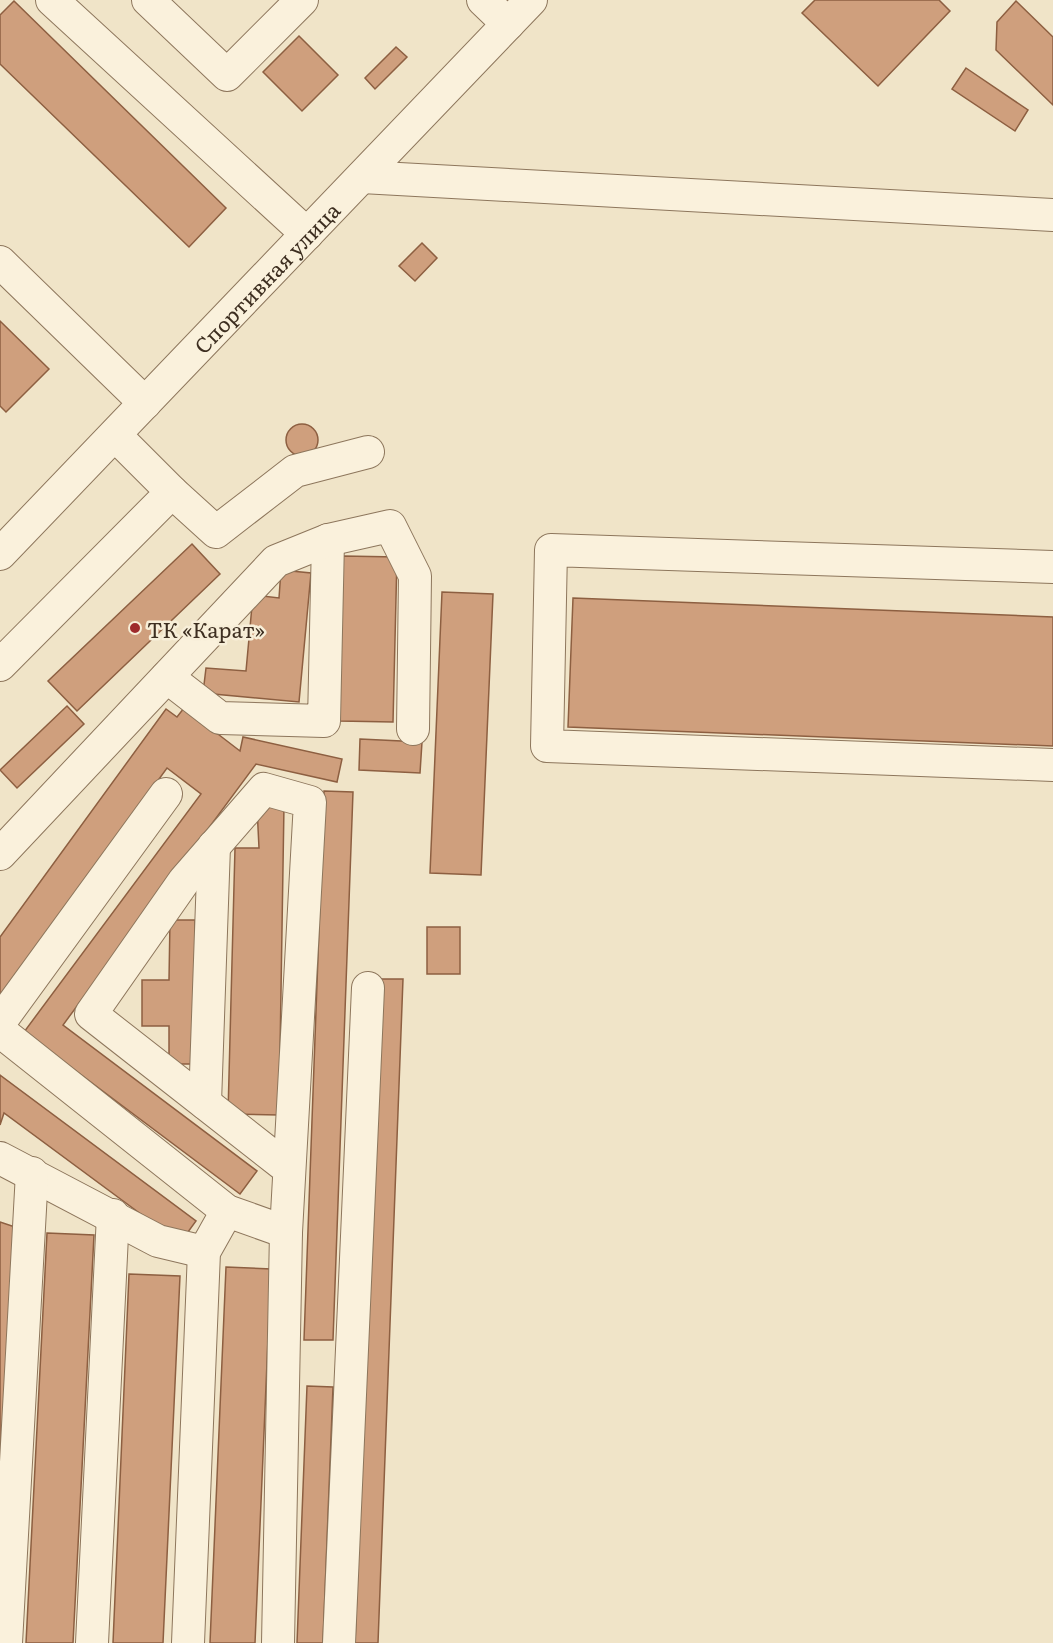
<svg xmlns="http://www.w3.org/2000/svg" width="1053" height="1643" font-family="Literata,serif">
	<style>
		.building { fill: #cf9f7d; stroke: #8d5f41; stroke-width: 1.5 }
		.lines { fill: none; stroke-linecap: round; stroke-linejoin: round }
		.minor-casing { stroke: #8d765c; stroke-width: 34 }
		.minor { stroke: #faf1dc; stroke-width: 32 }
		.poi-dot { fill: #9e2a2b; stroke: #f7eed8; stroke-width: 2 }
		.labels { text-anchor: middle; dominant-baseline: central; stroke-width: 5; stroke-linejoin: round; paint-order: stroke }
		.street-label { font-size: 21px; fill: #3d2e20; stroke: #f7eed8 }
		.poi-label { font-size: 21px; fill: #3d2e20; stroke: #f7eed8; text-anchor: start }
	</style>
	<rect width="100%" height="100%" fill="#f0e4c8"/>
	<g class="building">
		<polygon points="815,0 939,0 950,11 878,86 802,13"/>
		<polygon points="14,1 226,208 189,247 0,64 0,15"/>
		<polygon points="1016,1 1053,37 1053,105 996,50 997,22"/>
		<polygon points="299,36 338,75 302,111 263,72"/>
		<polygon points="396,47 407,57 375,89 365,78"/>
		<polygon points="966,68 1028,110 1015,131 952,89"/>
		<polygon points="422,243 437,258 415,281 399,266"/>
		<polygon points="0,321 49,369 6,412 0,406"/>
		<circle cx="302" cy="440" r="16"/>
		<polygon points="192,544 220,574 77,711 48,681"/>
		<polygon points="343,556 397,557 393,722 339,721"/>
		<polygon points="281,570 311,573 299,702 203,693 206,668 246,671 253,595 279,598"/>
		<polygon points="442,592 493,594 481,875 430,873"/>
		<polygon points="573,598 1053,617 1053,746 568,727"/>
		<polygon points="67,706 84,724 17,788 0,770"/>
		<polygon points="184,708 240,751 243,737 342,759 337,782 256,764 63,1025 257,1171 240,1194 24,1032 201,794 167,768 0,997 0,937 166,709 177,717"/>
		<polygon points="360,739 422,742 420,773 359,770"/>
		<polygon points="324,791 353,792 333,1340 304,1340"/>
		<polygon points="284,805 279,1115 228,1114 235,848 259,848 257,807"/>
		<polygon points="170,920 195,920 194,1064 169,1064 169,1026 142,1026 142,980 169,980"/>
		<rect x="427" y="927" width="33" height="47"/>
		<polygon points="380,979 403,979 378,1643 355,1643"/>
		<polygon points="0,1075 196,1221 180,1243 4,1113 0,1125"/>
		<polygon points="0,1222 15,1227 0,1480"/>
		<polygon points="47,1233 94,1235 73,1643 26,1643"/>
		<polygon points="226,1267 271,1269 255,1643 210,1643"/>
		<polygon points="129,1274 180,1276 163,1643 113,1643"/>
		<polygon points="307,1386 333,1387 323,1643 297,1643"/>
	</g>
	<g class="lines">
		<g class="minor-casing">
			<g id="minor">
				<polyline points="52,0 307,234"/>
				<polyline points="148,0 227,75 302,0"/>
				<polyline points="483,0 508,24"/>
				<polyline points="362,177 1053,215"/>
				<polyline points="0,262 145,403"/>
				<polyline points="172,492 216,532 295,471 368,452"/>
				<path id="s1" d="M0,554L531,0"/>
				<polyline points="1053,567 551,550 547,746 1053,765"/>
				<polyline points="0,665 172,492 115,435"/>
				<polyline points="167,677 220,718 324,721 328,540"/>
				<polyline points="0,854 276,561 328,540 390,526 415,576 413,729"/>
				<polyline points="0,1022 166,794"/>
				<polyline points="0,1031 227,1211 286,1232"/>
				<polyline points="205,1103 214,846"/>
				<polyline points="0,1158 158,1241 204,1252"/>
				<polyline points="6,1643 32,1173"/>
				<polyline points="92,1643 113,1215"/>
				<polyline points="188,1643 204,1252 227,1211"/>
				<polyline points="278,1643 286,1232 310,802 264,789 184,881 91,1014 289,1169"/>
				<polyline points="339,1643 368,988"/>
			</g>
		</g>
		<use href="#minor" class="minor"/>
	</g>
	<circle class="poi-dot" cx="135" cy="628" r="6"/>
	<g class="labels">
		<g class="street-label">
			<text stroke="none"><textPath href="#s1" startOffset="384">Спортивная улица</textPath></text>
		</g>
		<g class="poi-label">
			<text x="147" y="628">ТК «Карат»</text>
		</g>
	</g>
</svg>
